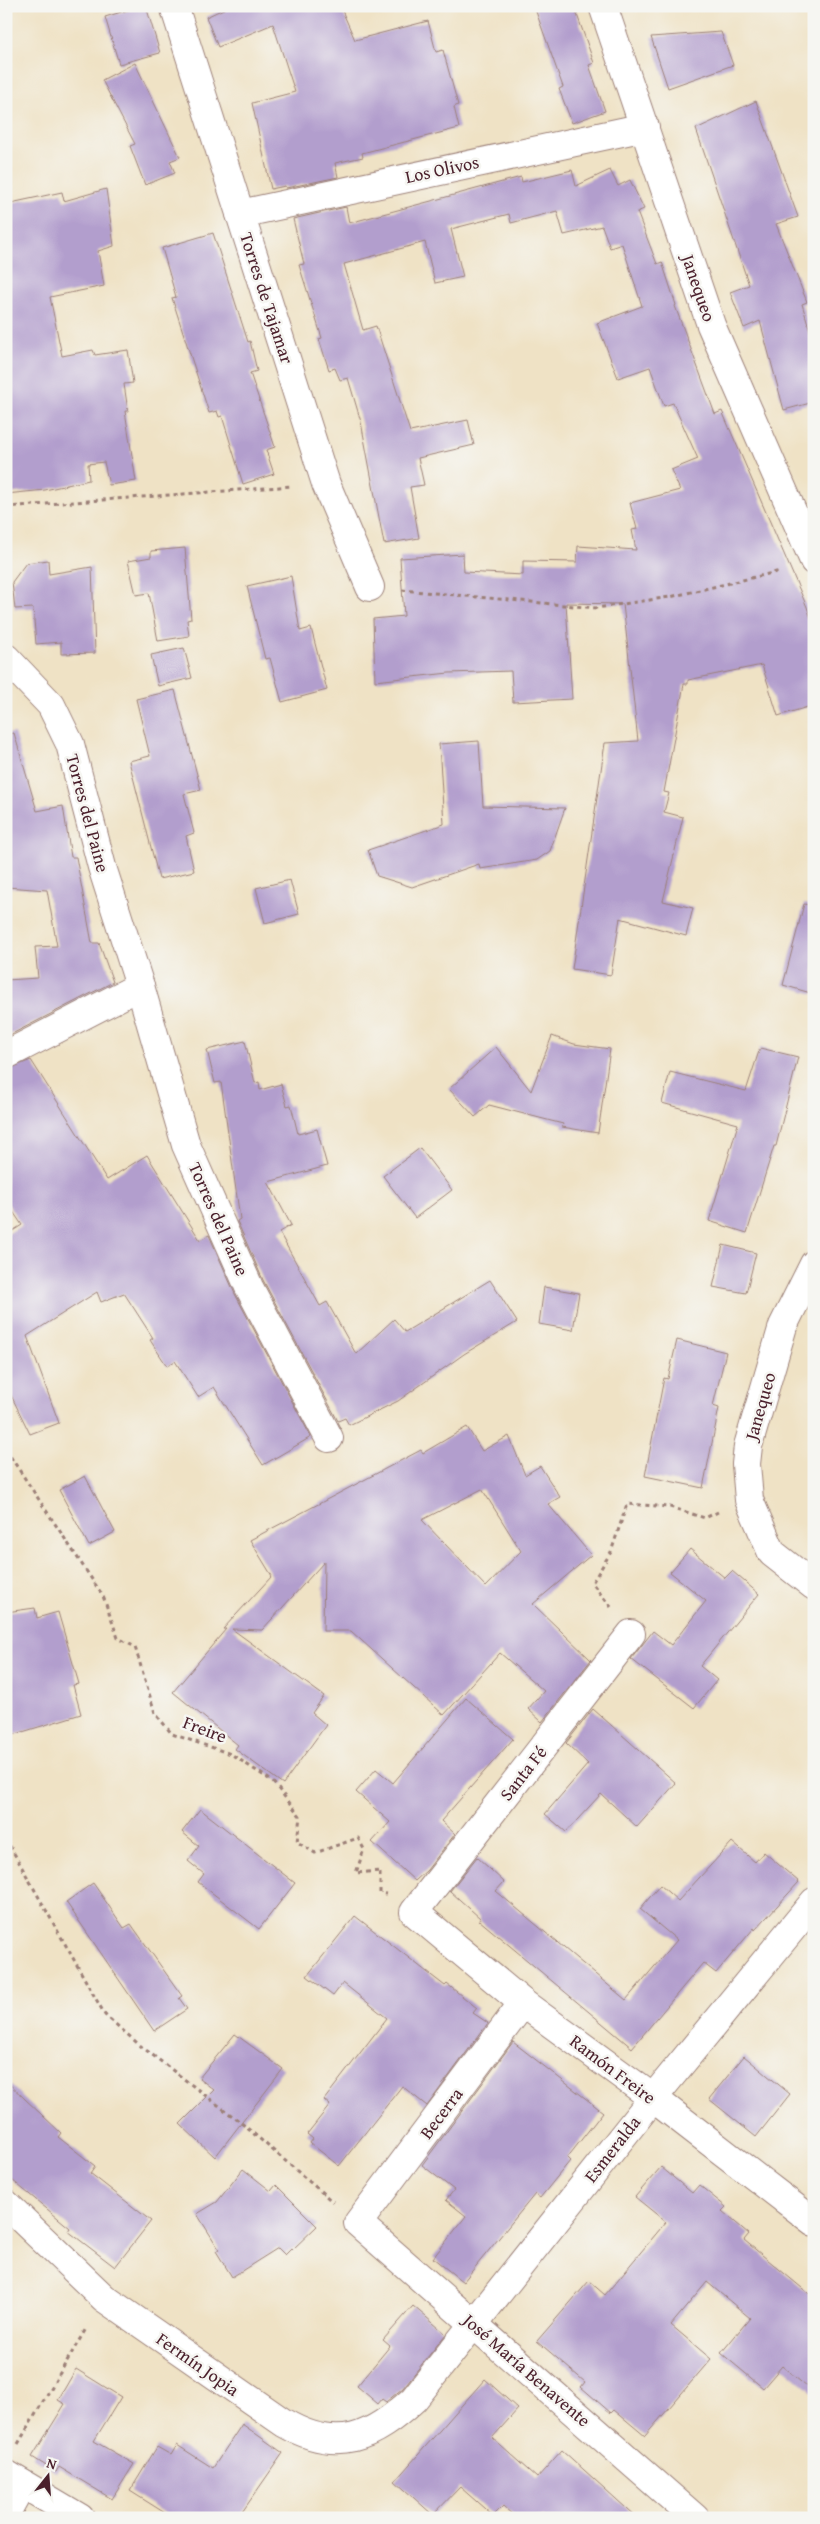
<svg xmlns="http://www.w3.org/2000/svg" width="820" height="2524" font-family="'Gentium Book Plus',serif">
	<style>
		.building { fill: #b29ecd; fill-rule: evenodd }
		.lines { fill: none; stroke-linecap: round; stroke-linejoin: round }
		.street-casing { stroke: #9c8078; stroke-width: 30 }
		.path { stroke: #9c8078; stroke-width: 3; stroke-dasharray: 4 4; stroke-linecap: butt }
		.street { stroke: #fff; stroke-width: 28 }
		.labels { text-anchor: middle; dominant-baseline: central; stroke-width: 5; stroke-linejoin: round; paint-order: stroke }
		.street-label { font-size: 18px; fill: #4a1f2b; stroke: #f6f6f2 }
	</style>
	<rect width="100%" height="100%" fill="#f6f6f2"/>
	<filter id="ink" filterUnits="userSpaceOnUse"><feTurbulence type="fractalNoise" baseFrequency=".02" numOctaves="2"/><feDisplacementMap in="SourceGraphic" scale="10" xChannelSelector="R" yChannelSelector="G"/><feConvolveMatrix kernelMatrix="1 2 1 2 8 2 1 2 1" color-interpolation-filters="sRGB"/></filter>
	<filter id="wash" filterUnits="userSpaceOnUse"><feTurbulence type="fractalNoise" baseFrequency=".0096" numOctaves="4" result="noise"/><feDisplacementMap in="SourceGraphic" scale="20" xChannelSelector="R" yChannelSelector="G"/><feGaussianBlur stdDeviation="1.12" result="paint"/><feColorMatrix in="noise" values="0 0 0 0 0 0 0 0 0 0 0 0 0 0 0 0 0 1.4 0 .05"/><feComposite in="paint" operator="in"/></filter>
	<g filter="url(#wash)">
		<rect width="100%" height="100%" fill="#efe2c5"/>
		<g id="blocks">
			<g class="building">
				<polygon points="141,6 146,6 160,53 119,64 105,17"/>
				<polygon points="230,6 340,6 355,40 428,21 436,52 443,50 458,105 454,107 459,128 362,153 363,157 335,163 338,177 286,188 285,186 271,189 252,103 295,92 273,24 218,47 206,17"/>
				<polygon points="534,6 574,6 594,63 589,65 605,111 572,123 559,89 563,87"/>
				<polygon points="721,32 733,65 668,88 651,37"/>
				<polygon points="135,63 180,157 170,161 175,173 145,185 130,146 135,144 102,80"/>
				<polygon points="756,101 798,217 776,224 807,302 802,304 814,344 814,402 784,410 760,321 744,328 730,292 749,285 696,129"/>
				<polygon points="572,170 576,186 610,170 618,186 630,180 644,209 637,212 657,264 662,262 676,305 675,306 715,414 722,411 807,607 814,627 814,705 778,716 762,665 688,680 688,684 684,684 664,792 669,793 664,812 683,817 663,901 693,908 686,936 620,918 611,975 572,969 605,743 638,741 623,604 566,603 572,699 513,702 511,671 449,673 375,681 373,619 404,616 400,558 463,554 464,572 523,575 523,561 577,562 578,546 636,550 632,530 637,529 630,503 680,490 671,470 698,459 673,403 664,406 650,367 618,378 597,323 642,306 622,244 610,248 602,226 564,235 557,211 511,223 509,214 451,229 463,277 435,283 425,242 344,264 363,330 376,326 410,432 468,420 474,445 418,458 424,485 410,487 419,538 384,544 361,422 348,378 340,380 335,368 329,370 319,339 322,338 299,265 304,264 293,219 346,207 349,223 521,177 522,182"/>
				<polygon points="106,189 114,246 98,251 104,286 50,297 62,356 93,350 95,355 128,350 133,383 124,384 128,411 125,411 136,481 109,485 104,462 88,464 89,480 45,490 6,494 6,204 62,192 64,201"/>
				<polygon points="213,233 248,342 250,341 257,371 250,373 275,447 266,450 274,474 243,484 222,416 219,417 217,411 209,413 172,298 176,297 162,248"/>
				<polygon points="185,548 191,619 187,620 189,636 158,641 149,593 136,595 128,561 151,557 151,551"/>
				<polygon points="48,560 49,574 92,567 95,653 61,654 61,642 36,644 33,608 15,609 12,582 26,563"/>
				<polygon points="291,576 300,631 311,628 327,690 282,702 270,658 265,659 247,586"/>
				<polygon points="184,648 192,678 158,686 151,655"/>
				<polygon points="175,690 201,790 184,794 194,833 186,836 194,871 159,879 129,761 150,756 136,699"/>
				<polygon points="14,733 37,811 63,806 71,857 76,857 92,943 99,943 113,982 6,1037 6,980 38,978 35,947 57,946 47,890 6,887 6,734"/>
				<polygon points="479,741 483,806 565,808 550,851 537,860 480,869 479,864 412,887 377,876 368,850 444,824 439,744"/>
				<polygon points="290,880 299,914 265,923 256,888"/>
				<polygon points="804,904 814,906 814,994 783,985"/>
				<polygon points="552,1036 574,1044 610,1049 598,1133 562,1127 563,1124 489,1105 475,1117 449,1089 496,1047 531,1091"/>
				<polygon points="245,1041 255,1083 259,1082 260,1090 281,1084 287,1106 291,1105 298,1134 317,1129 327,1166 268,1182 291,1225 279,1232 320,1306 327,1302 356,1354 394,1319 405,1332 490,1280 517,1322 464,1354 398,1401 349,1425 345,1418 338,1421 263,1280 237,1221 240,1219 221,1082 215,1083 207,1050"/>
				<polygon points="760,1048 798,1057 776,1146 774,1146 747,1233 709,1221 738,1124 662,1103 670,1072 746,1091"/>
				<polygon points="31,1060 107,1180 147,1155 200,1240 209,1235 235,1294 311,1437 263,1465 214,1387 198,1397 175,1361 167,1366 150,1340 153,1338 124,1293 101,1302 97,1292 27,1336 59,1423 30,1434 6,1385 6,1235 22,1225 6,1201 6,1070"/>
				<polygon points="420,1148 452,1190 415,1218 383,1176"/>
				<polygon points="723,1245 756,1253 746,1293 713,1287"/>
				<polygon points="544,1287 579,1293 573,1330 539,1324"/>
				<polygon points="677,1340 726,1352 713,1406 719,1408 703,1488 645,1476 664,1378 668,1379"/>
				<path d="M467,1427L482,1451L509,1436L525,1475L540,1466L560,1497L548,1504L591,1555L533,1604L591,1660L542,1722L528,1709L544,1691L500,1653L444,1715L351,1631H323L324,1562L262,1630L232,1629L324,1696L312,1713L326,1725L283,1784L235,1749L238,1745L173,1692L226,1629H223L272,1576L250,1540L421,1450L423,1453ZM482,1489L521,1551L486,1587L422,1520Z"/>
				<polygon points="85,1476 115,1532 89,1546 59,1490"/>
				<polygon points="690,1549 725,1578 732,1571 759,1594 700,1666 717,1680 694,1708 631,1659 653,1631 671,1645 706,1601 670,1572"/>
				<polygon points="35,1608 37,1618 58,1612 79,1684 73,1685 81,1714 6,1737 6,1612"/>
				<polygon points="466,1698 513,1739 441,1821 455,1834 427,1870 415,1881 372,1842 390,1822 356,1792 376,1769 393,1783"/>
				<polygon points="593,1709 676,1783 637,1827 601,1794 566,1832 545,1814 588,1764 566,1743"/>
				<polygon points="200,1809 295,1883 259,1929 198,1882 204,1874 188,1861 199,1846 182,1832"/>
				<polygon points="732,1842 755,1862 764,1852 799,1882 755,1930 754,1928 716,1973 703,1963 632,2048 479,1920 480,1918 450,1891 477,1857 504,1882 496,1891 626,2000 677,1940 640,1909 660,1885 678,1901"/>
				<polygon points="93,1883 124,1928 131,1924 182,1996 179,1998 187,2009 154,2031 66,1902"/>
				<polygon points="355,1916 445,1986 447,1984 477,2008 473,2013 488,2023 427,2106 402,2086 339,2166 310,2143 313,2139 307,2134 330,2105 324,2100 387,2018 343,1983 333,1996 307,1976"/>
				<polygon points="235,2034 283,2069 215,2157 180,2124 214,2090 199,2078"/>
				<polygon points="513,2042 603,2112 567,2158 570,2161 540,2198 535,2194 463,2282 433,2258 466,2216 446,2200 454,2190 422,2165"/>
				<polygon points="744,2056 790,2094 756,2137 709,2099"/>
				<polygon points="6,2081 61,2133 58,2137 95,2166 90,2173 151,2221 115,2267 68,2231 70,2228 6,2175"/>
				<polygon points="661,2167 692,2193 699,2185 726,2207 722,2211 749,2234 744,2240 814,2298 814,2393 782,2366 763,2388 721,2353 750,2318 707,2282 671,2325 711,2359 645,2436 614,2410 611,2413 581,2387 585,2382 537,2341 589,2281 605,2295 666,2222 635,2197"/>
				<polygon points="243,2169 271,2191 276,2185 317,2226 292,2250 291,2249 285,2255 278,2248 232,2277 216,2251 219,2249 197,2214 217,2202"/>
				<polygon points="413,2306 446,2334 403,2388 386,2402 382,2399 378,2404 357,2386 390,2346 383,2340"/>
				<polygon points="76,2369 121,2397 94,2441 134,2464 112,2499 59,2467 56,2472 32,2457 65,2404 58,2400"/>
				<polygon points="485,2379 518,2409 492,2438 537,2478 562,2450 637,2518 516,2518 503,2506 493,2516 460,2487 433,2515 395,2481"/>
				<polygon points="242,2424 283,2453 238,2518 173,2518 130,2491 157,2447 171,2455 177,2445 213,2468"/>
			</g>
		</g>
	</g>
	<g filter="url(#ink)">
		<use href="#blocks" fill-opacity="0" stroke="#9c8078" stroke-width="1"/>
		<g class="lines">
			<g class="street-casing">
				<g id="street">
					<polyline points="174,6 326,484 370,587"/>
					<polyline points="603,6 711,325 814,561"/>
					<polyline points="240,214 645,127"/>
					<polyline points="6,658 51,705 70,744 102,867 140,986 186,1145 249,1287 329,1438"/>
					<polyline points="6,1055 140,986"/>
					<polyline points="814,1264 783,1326 748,1446 746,1464 749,1500 772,1553 814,1586"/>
					<polyline points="631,1634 414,1912 523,2003 653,2098 814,2222"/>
					<polyline points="523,2003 358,2223 695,2518"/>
					<path d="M6,2204L104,2298L284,2423C338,2454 372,2438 414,2399L653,2098L814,1902"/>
					<polyline points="6,2474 80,2518"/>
					<polyline points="6,2513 22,2484"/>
				</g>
			</g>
			<g class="path">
				<polyline points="808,96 814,97"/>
				<polyline points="6,507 293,486"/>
				<polyline points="402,590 596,608 670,597 781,571"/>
				<polyline points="6,1450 103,1596 118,1638 135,1647 155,1713 172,1734 231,1754 272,1781 300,1816 297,1842 315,1853 358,1838 364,1849 356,1873 380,1871 380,1893 386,1894"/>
				<polyline points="611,1607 592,1583 611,1552 627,1504 670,1507 705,1518 718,1512"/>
				<polyline points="6,1839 105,2015 142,2047 239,2121 333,2202"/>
				<polyline points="18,2444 87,2327"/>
			</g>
			<use href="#street" class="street"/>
		</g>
	</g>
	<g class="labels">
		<g class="street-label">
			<text transform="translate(442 169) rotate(-12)">Los Olivos</text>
			<text transform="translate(699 288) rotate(71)">Janequeo</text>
			<text transform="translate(267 298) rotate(72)">Torres de Tajamar</text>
			<text transform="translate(88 813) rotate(75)">Torres del Paine</text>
			<text transform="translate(219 1219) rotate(66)">Torres del Paine</text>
			<text transform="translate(760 1406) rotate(-74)">Janequeo</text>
			<text transform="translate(205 1729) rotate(21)">Freire</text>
			<text transform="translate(523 1773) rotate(-52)">Santa Fé</text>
			<text transform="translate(613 2069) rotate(37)">Ramón Freire</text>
			<text transform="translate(441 2113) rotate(-53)">Becerra</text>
			<text transform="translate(612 2149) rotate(-52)">Esmeralda</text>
			<text transform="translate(198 2364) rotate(35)">Fermín Jopia</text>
			<text transform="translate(527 2370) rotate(41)">José María Benavente</text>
		</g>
	</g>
	<rect width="820" height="2524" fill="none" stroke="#f6f6f2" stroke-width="25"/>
	<g transform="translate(48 2476) rotate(17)" stroke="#f6f6f2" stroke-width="4" paint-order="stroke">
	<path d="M0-4L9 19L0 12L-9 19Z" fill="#4a1f2b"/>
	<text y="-8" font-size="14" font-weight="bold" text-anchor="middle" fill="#4a1f2b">N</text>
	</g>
</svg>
